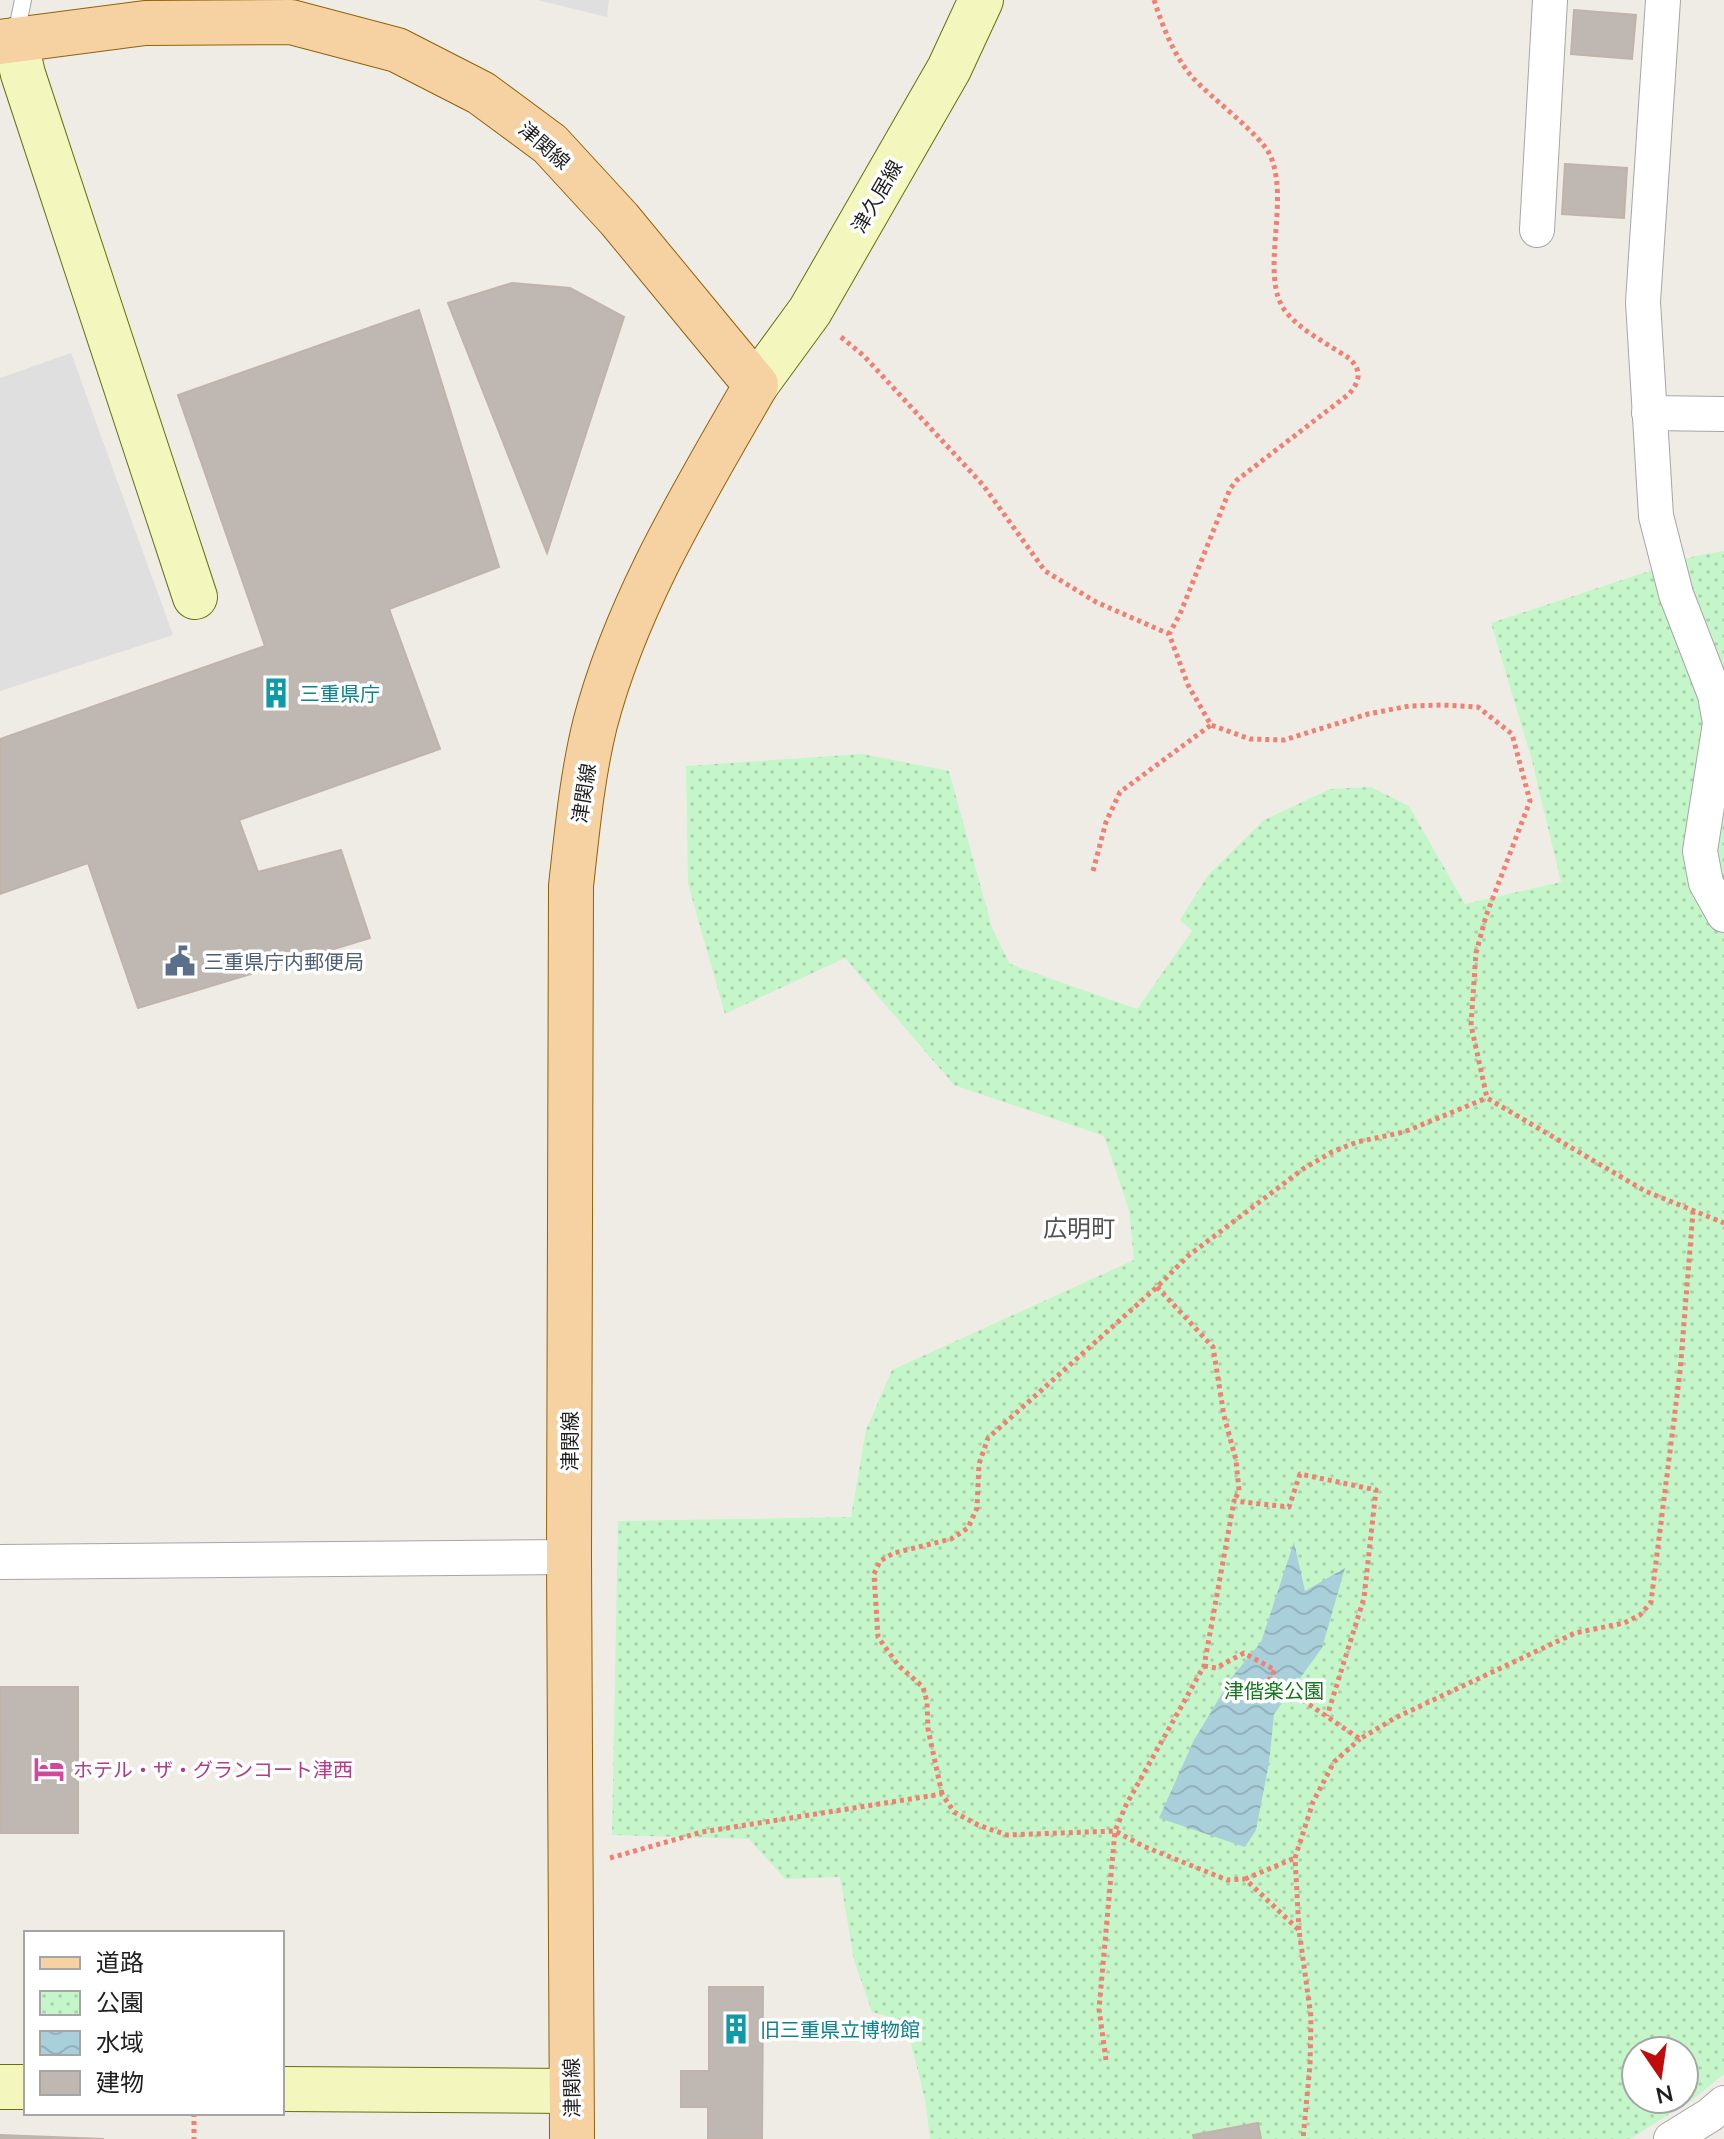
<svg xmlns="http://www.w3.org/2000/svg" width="1724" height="2139" font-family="Lato,'Noto Sans JP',sans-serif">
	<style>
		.park { fill: url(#park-dots); fill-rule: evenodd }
		.parking { fill: #dfdfdf }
		.water { fill: url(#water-waves) }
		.building { fill: #bfb8b2; stroke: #c0b3a9; stroke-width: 2 }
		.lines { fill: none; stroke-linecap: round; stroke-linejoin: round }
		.lane-casing { stroke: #a6a6a6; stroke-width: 18 }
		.street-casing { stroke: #a6a6a6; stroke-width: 36 }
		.secondary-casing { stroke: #66700c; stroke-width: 46 }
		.primary-casing { stroke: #906309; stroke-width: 46 }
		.path { stroke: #f18074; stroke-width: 5; stroke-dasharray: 4 4; stroke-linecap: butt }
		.lane { stroke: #fff; stroke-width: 16 }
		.street { stroke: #fff; stroke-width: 34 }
		.secondary { stroke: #f3f6bd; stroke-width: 44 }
		.primary { stroke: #f6d2a3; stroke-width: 44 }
		.labels { text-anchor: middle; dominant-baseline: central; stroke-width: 7; stroke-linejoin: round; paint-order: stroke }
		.street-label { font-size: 20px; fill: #1f1f1f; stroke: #fff }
		.culture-label { font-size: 20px; fill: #0d838f; stroke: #fff; text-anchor: start }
		.service-label { font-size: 20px; fill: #4e5e75; stroke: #fff; text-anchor: start }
		.park-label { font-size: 20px; fill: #12771a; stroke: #fff }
		.hotel-label { font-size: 20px; fill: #b23c85; stroke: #fff; text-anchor: start }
		.quarter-label { font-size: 24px; fill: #525252; stroke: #fff }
	</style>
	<defs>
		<pattern id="park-dots" width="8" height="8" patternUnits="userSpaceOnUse" patternTransform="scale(2)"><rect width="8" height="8" fill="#c5f6c9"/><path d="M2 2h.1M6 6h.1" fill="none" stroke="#a9d2ac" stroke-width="1.8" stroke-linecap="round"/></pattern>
		<pattern id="water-waves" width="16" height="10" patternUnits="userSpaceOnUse" patternTransform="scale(2)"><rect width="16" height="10" fill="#a9cfda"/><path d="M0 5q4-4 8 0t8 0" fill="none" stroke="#91b1bb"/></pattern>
	</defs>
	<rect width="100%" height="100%" fill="#efece6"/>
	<path class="park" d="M1724,551V2074L1695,2098L1630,2139H930L925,2099L905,2021L872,2012L854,1960L840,1877L785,1879L749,1839L612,1835L618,1521L851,1517L866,1430L892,1370L1134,1260L1129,1210L1104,1136L954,1085L845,958L725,1014L688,884L686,766L862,754L949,771L992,928L1010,964L1137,1009L1192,931L1180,920L1208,875L1264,820L1330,789L1371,787L1409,806L1465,904L1561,882L1531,757L1491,623L1695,556ZM1636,2051H1684V2099H1636Z"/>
	<g class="parking">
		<polygon points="537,0 609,0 607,17"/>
		<polygon points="71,353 173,635 0,691 0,378"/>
	</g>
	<polygon class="water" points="1294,1542 1305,1591 1345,1568 1322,1648 1274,1714 1269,1763 1256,1830 1245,1847 1159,1818 1194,1740 1232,1677 1261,1642"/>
	<g class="building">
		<polygon points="1574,10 1636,15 1632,59 1571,54"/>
		<polygon points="1565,164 1627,168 1624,218 1562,214"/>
		<polygon points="512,283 570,288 624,317 547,553 448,303"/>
		<polygon points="419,310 499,567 389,609 440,749 239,820 258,872 341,850 370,938 138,1008 88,863 0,894 0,739 265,646 178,395"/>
		<polygon points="0,1687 78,1687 78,1833 1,1833"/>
		<polygon points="709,1987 763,1987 762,2139 708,2139 708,2107 681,2107 681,2071 709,2071"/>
		<polygon points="1258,2123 1261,2139 1194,2139 1193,2135"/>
		<polygon points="0,2135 104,2139 0,2139"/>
	</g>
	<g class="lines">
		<g class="lane-casing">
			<polyline id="lane" points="15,39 23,0"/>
		</g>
		<g class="street-casing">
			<g id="street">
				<polyline points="1663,0 1643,302 1656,516 1676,594 1715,695 1720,723 1700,851 1706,883 1724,915"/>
				<polyline points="1537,230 1550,0"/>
				<polyline points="1649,413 1724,414"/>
				<polyline points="0,1562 569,1557"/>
				<polyline points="1671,2139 1710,2115 1724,2103"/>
			</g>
		</g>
		<g class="secondary-casing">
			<g id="secondary">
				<polyline points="15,40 23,74 195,597"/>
				<polyline points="756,385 810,311 949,69 981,0"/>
				<polyline points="0,2087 26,2087"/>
				<polyline points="282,2089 570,2091"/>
			</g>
		</g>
		<g class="primary-casing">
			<path id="primary" d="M0,42L145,23L291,22L397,50L481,93L550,144L619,219L756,385C694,493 627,602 595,724C582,777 577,832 571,886L569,1557L572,2139"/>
		</g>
		<g class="path">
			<path d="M1154,0C1163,27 1173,54 1192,77C1210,97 1260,134 1270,155C1291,201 1258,277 1286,312C1301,331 1330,345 1350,359C1362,371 1360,381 1349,394L1237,480L1230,489L1180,614L1169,634"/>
			<polyline points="841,337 864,356 983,485 1045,571 1096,602 1169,634 1188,685 1211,725 1250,739 1284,740 1368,714 1409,706 1442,705 1478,707 1512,734 1530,801 1486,916 1476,953 1471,1025 1487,1098 1645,1191 1724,1223"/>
			<polyline points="1093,871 1106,822 1120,792 1211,725"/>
			<polyline points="1157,1287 1213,1347 1224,1416 1236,1460 1239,1491 1234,1501"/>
			<polyline points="1204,1666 1216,1668 1244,1653 1275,1670 1270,1678 1360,1739 1395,1718 1575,1633 1624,1623 1640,1615 1651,1602 1680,1372 1693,1212"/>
			<polyline points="942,1794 928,1729 927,1702 923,1687 898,1665 878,1637 874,1574 880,1561 894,1553 951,1539 968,1528 977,1508 979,1464 988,1438 1157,1287 1188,1256 1303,1169 1332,1152 1357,1142 1404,1132 1487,1098"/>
			<polyline points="610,1858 702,1832 942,1794 954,1812 978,1825 1007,1835 1115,1831 1143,1846 1227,1880 1245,1879 1299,1930 1311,2017 1310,2065 1303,2139"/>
			<polyline points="1245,1879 1295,1858"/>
			<polyline points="1299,1930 1295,1858 1313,1802 1334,1762 1360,1739"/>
			<polyline points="1106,2060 1099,2009 1115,1831 1126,1805 1204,1666 1234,1501 1289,1507 1300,1474 1376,1490 1364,1598 1327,1716"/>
			<polyline points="194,2113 194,2139"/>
		</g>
		<use href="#lane" class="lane"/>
		<use href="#street" class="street"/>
		<use href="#secondary" class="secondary"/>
		<use href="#primary" class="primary"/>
	</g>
	<defs>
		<g id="building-bare" transform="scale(2.4)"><path d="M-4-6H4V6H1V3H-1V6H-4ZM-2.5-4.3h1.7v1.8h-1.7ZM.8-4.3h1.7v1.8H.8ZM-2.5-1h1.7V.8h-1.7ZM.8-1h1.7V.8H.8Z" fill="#0f9aa8" stroke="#fff" stroke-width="2.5" paint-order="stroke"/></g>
		<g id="civic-bare" transform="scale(2.4)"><path d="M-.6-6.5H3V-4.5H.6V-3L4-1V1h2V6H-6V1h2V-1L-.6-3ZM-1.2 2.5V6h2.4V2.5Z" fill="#5c6f8a" stroke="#fff" stroke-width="2.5" paint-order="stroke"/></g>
		<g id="hotel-bare" transform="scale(2.4)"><path d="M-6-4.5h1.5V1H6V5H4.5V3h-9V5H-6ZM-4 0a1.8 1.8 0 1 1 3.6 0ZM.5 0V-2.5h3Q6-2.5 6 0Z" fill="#d1479c" stroke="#fff" stroke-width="2.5" paint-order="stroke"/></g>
	</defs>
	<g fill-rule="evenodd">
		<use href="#building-bare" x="276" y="693"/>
		<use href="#civic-bare" x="180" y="961"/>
		<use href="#hotel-bare" x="49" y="1769"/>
		<use href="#building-bare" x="736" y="2029"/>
	</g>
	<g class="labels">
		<g class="street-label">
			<text transform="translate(545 145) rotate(41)">津関線</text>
			<text transform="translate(876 196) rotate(-60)">津久居線</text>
			<text transform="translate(583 793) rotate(-81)">津関線</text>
			<text transform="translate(569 1441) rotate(-90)">津関線</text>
			<text transform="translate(571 2088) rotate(-91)">津関線</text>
		</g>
		<g class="culture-label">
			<text x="300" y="693">三重県庁</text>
			<text x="760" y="2029">旧三重県立博物館</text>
		</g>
		<g class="service-label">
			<text x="204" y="961">三重県庁内郵便局</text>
		</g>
		<g class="park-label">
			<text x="1274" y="1690">津偕楽公園</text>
		</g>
		<g class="hotel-label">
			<text x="73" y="1769">ホテル・ザ・グランコート津西</text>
		</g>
		<g class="quarter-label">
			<text x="1079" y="1227">広明町</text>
		</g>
	</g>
	<rect x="24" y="1931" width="260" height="184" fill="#ffffff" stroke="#a5a5a5" stroke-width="2"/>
	<rect x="40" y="1957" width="40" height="12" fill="#f6d2a3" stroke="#a5a5a5" stroke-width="2"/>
	<text x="96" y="1971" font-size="24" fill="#1f1f1f">道路</text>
	<rect x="40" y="1991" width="40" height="24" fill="url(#park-dots)" stroke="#a5a5a5" stroke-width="2"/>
	<text x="96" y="2011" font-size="24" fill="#1f1f1f">公園</text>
	<rect x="40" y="2031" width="40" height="24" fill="url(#water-waves)" stroke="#a5a5a5" stroke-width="2"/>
	<text x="96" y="2051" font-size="24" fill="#1f1f1f">水域</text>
	<rect x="40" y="2071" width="40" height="24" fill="#bfb8b2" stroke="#a5a5a5" stroke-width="2"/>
	<text x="96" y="2091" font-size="24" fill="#1f1f1f">建物</text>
	<g transform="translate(1660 2075) rotate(167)"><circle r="38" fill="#ffffff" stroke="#a5a5a5" stroke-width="2"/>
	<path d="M0-6L14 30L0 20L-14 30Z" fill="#c10c0d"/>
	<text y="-12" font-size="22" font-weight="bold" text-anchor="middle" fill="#1f1f1f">N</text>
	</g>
</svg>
